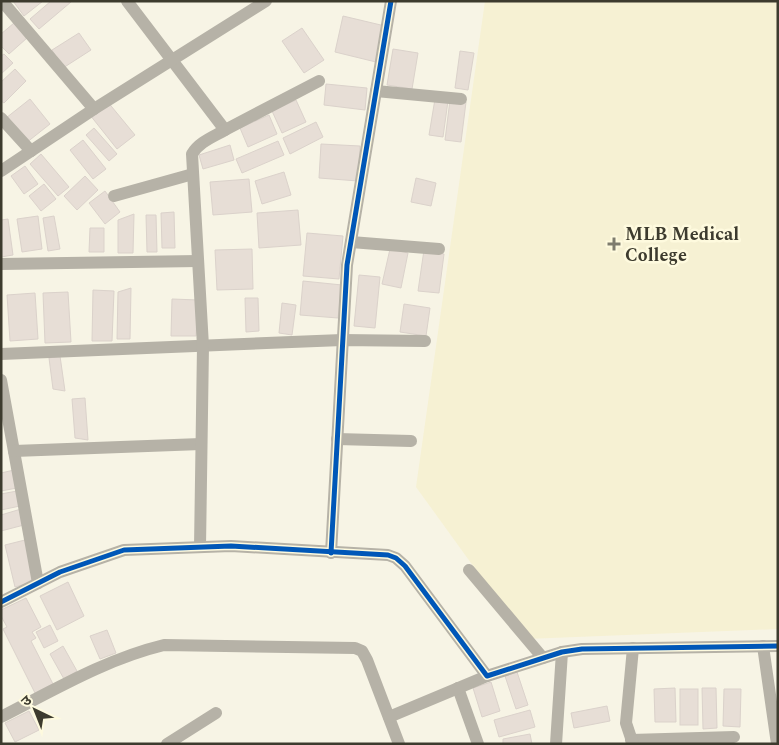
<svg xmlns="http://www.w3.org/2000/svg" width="779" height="745" font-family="Spectral,'Noto Sans Devanagari',serif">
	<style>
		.built { fill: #f6f1d3 }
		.building { fill: #e7ded6; stroke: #dbd2cb }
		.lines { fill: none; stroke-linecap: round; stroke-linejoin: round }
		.minor { stroke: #b6b2a7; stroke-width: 12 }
		.cycleway-casing { stroke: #fefade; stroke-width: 8 }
		.cycleway { stroke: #0057b8; stroke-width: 5 }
		.poi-dot { fill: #7e7c6e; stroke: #fefade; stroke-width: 2 }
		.labels { text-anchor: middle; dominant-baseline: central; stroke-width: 5; stroke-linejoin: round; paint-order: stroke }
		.poi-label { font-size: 18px; font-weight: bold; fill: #3d3b2e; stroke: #fefade; text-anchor: start }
	</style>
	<rect width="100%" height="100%" fill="#f7f4e5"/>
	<polygon class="built" points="485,1 778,1 778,629 526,639 416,487"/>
	<g class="building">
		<polygon points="13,1 43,1 24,16"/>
		<polygon points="51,1 71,2 39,29 30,19"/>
		<polygon points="343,16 385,26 376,62 335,52"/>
		<polygon points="14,23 27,38 9,54 1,46 1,34"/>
		<polygon points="302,28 324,60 304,73 282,41"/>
		<polygon points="79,33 91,50 63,68 52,50"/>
		<polygon points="393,49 418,53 412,89 387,85"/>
		<polygon points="460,51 474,53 468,90 455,88"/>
		<polygon points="4,54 13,63 1,74 1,56"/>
		<polygon points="15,69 26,81 4,103 1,101 1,82"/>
		<polygon points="326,84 367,88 365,110 324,105"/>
		<polygon points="30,99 50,124 26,143 6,118"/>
		<polygon points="435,99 448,101 443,137 429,135"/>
		<polygon points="296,100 306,122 282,133 272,111"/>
		<polygon points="450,100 466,102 461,142 445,140"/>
		<polygon points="107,101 135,135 117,149 90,115"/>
		<polygon points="269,115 277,134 248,147 240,128"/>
		<polygon points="316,122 323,137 290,154 283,138"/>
		<polygon points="94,128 117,154 109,161 86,135"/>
		<polygon points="83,140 106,169 93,179 70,150"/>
		<polygon points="278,141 284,155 242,173 236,159"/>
		<polygon points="321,144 360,146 358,181 319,178"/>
		<polygon points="230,145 234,160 203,169 199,155"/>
		<polygon points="41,154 69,187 58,196 30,164"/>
		<polygon points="25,166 38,184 24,194 11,176"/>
		<polygon points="284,172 291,195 262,204 255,181"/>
		<polygon points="85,176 98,190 77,210 64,196"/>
		<polygon points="416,178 436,183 431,206 411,202"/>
		<polygon points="249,179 252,212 213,215 210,182"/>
		<polygon points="44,184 56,199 41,211 29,196"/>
		<polygon points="105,191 120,212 105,224 89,203"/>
		<polygon points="298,210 301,245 259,248 257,213"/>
		<polygon points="174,212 175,248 162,248 161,213"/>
		<polygon points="134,214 133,253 118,253 118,220"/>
		<polygon points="146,215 156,215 157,252 147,252"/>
		<polygon points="38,216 42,249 22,252 17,219"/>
		<polygon points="54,216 60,249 48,251 43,218"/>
		<polygon points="8,219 13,255 1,257 1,220"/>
		<polygon points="90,228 104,228 104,252 89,252"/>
		<polygon points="307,233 343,236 339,279 303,276"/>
		<polygon points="252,249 253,289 217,290 215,250"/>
		<polygon points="390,249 408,253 401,288 382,284"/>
		<polygon points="424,250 444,254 439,293 418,291"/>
		<polygon points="359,275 380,277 375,328 354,326"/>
		<polygon points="303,281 342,285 338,318 300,315"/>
		<polygon points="131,288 130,339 117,339 118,292"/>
		<polygon points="93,290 114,291 112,341 92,341"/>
		<polygon points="68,292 71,342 45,343 43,293"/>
		<polygon points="35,293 38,339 10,341 7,295"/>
		<polygon points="245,298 258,298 259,331 246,332"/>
		<polygon points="172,299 198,300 196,336 171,336"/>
		<polygon points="282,303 296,305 292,335 279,333"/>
		<polygon points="404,304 430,308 426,336 400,332"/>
		<polygon points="60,356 65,391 53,389 49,358"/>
		<polygon points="85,398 88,440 75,438 72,399"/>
		<polygon points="14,470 17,488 1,491 1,473"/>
		<polygon points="17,491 20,506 1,510 1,494"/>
		<polygon points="21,509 24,525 1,531 1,515"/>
		<polygon points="25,540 35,581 15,587 5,545"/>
		<polygon points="68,582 84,616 57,630 40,596"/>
		<polygon points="26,598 41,627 32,632 36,638 31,641 53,684 35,693 3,629 7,627 1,616 1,610"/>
		<polygon points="50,625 58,641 44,648 36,632"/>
		<polygon points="107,630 116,653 100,659 90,636"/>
		<polygon points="63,646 77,671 64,679 50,654"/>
		<polygon points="517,672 528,705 516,709 505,676"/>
		<polygon points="491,682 500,711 482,717 473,688"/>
		<polygon points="675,688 676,722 655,722 654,689"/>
		<polygon points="702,688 716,688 717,728 703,729"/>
		<rect x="680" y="689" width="18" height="36"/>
		<polygon points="724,689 741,689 740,727 723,726"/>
		<polygon points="607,706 610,721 574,728 571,713"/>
		<polygon points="530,710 535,727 499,737 494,720"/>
		<polygon points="29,711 39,730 15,742 5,723"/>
		<polygon points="530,734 532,744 503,744 503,739"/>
	</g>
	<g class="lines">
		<g class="minor">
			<polyline points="127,1 225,130 319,81"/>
			<polyline points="376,91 461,99"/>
			<polyline points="94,109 266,1"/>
			<polyline points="1,118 31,151"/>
			<polyline points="1,171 94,109 2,1"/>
			<polyline points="114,196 193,174"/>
			<polyline points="351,242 439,249"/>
			<polyline points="1,264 198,261"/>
			<polyline points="1,354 342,340 425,341"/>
			<polyline points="1,380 38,583"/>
			<polyline points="337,439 411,441"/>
			<polyline points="14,451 201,444"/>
			<path d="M200,547L203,346L192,154C199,142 213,137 225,130"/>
			<polyline points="331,553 347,265 391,1"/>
			<polyline points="469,570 543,658"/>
			<polyline points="1,602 60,572 124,550 231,546 388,555 396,558 405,566 487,676 562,652 582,649 778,646"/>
			<polyline points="763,646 777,744"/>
			<polyline points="458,688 478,744"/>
			<path d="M1,717C54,690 106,659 164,645L355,648L362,651L367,660L399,744"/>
			<polyline points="389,717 487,676"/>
			<polyline points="631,740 734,737"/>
			<polyline points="167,744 216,713"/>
			<polyline points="556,744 562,652"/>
			<polyline points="633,744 626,723 633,648"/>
		</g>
		<g class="cycleway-casing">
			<g id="cycleway">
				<polyline points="331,553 347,265 391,1"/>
				<polyline points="1,602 60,572 124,550 231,546 388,555 396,558 405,566 487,676 562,652 582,649 778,646"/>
			</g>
		</g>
		<use href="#cycleway" class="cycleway"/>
	</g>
	<path class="poi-dot" d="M611.5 236.5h5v5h5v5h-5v5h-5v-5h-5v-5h5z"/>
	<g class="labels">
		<g class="poi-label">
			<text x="625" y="234">MLB Medical<tspan x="625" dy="21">College</tspan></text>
		</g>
	</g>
	<rect width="779" height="745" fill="none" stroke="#3d3b2e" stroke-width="5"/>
	<g transform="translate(35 710) rotate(317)" stroke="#fefade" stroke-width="4" paint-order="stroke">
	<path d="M0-4L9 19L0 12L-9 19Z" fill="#3d3b2e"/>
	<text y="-8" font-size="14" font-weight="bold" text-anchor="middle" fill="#3d3b2e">उ</text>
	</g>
</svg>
